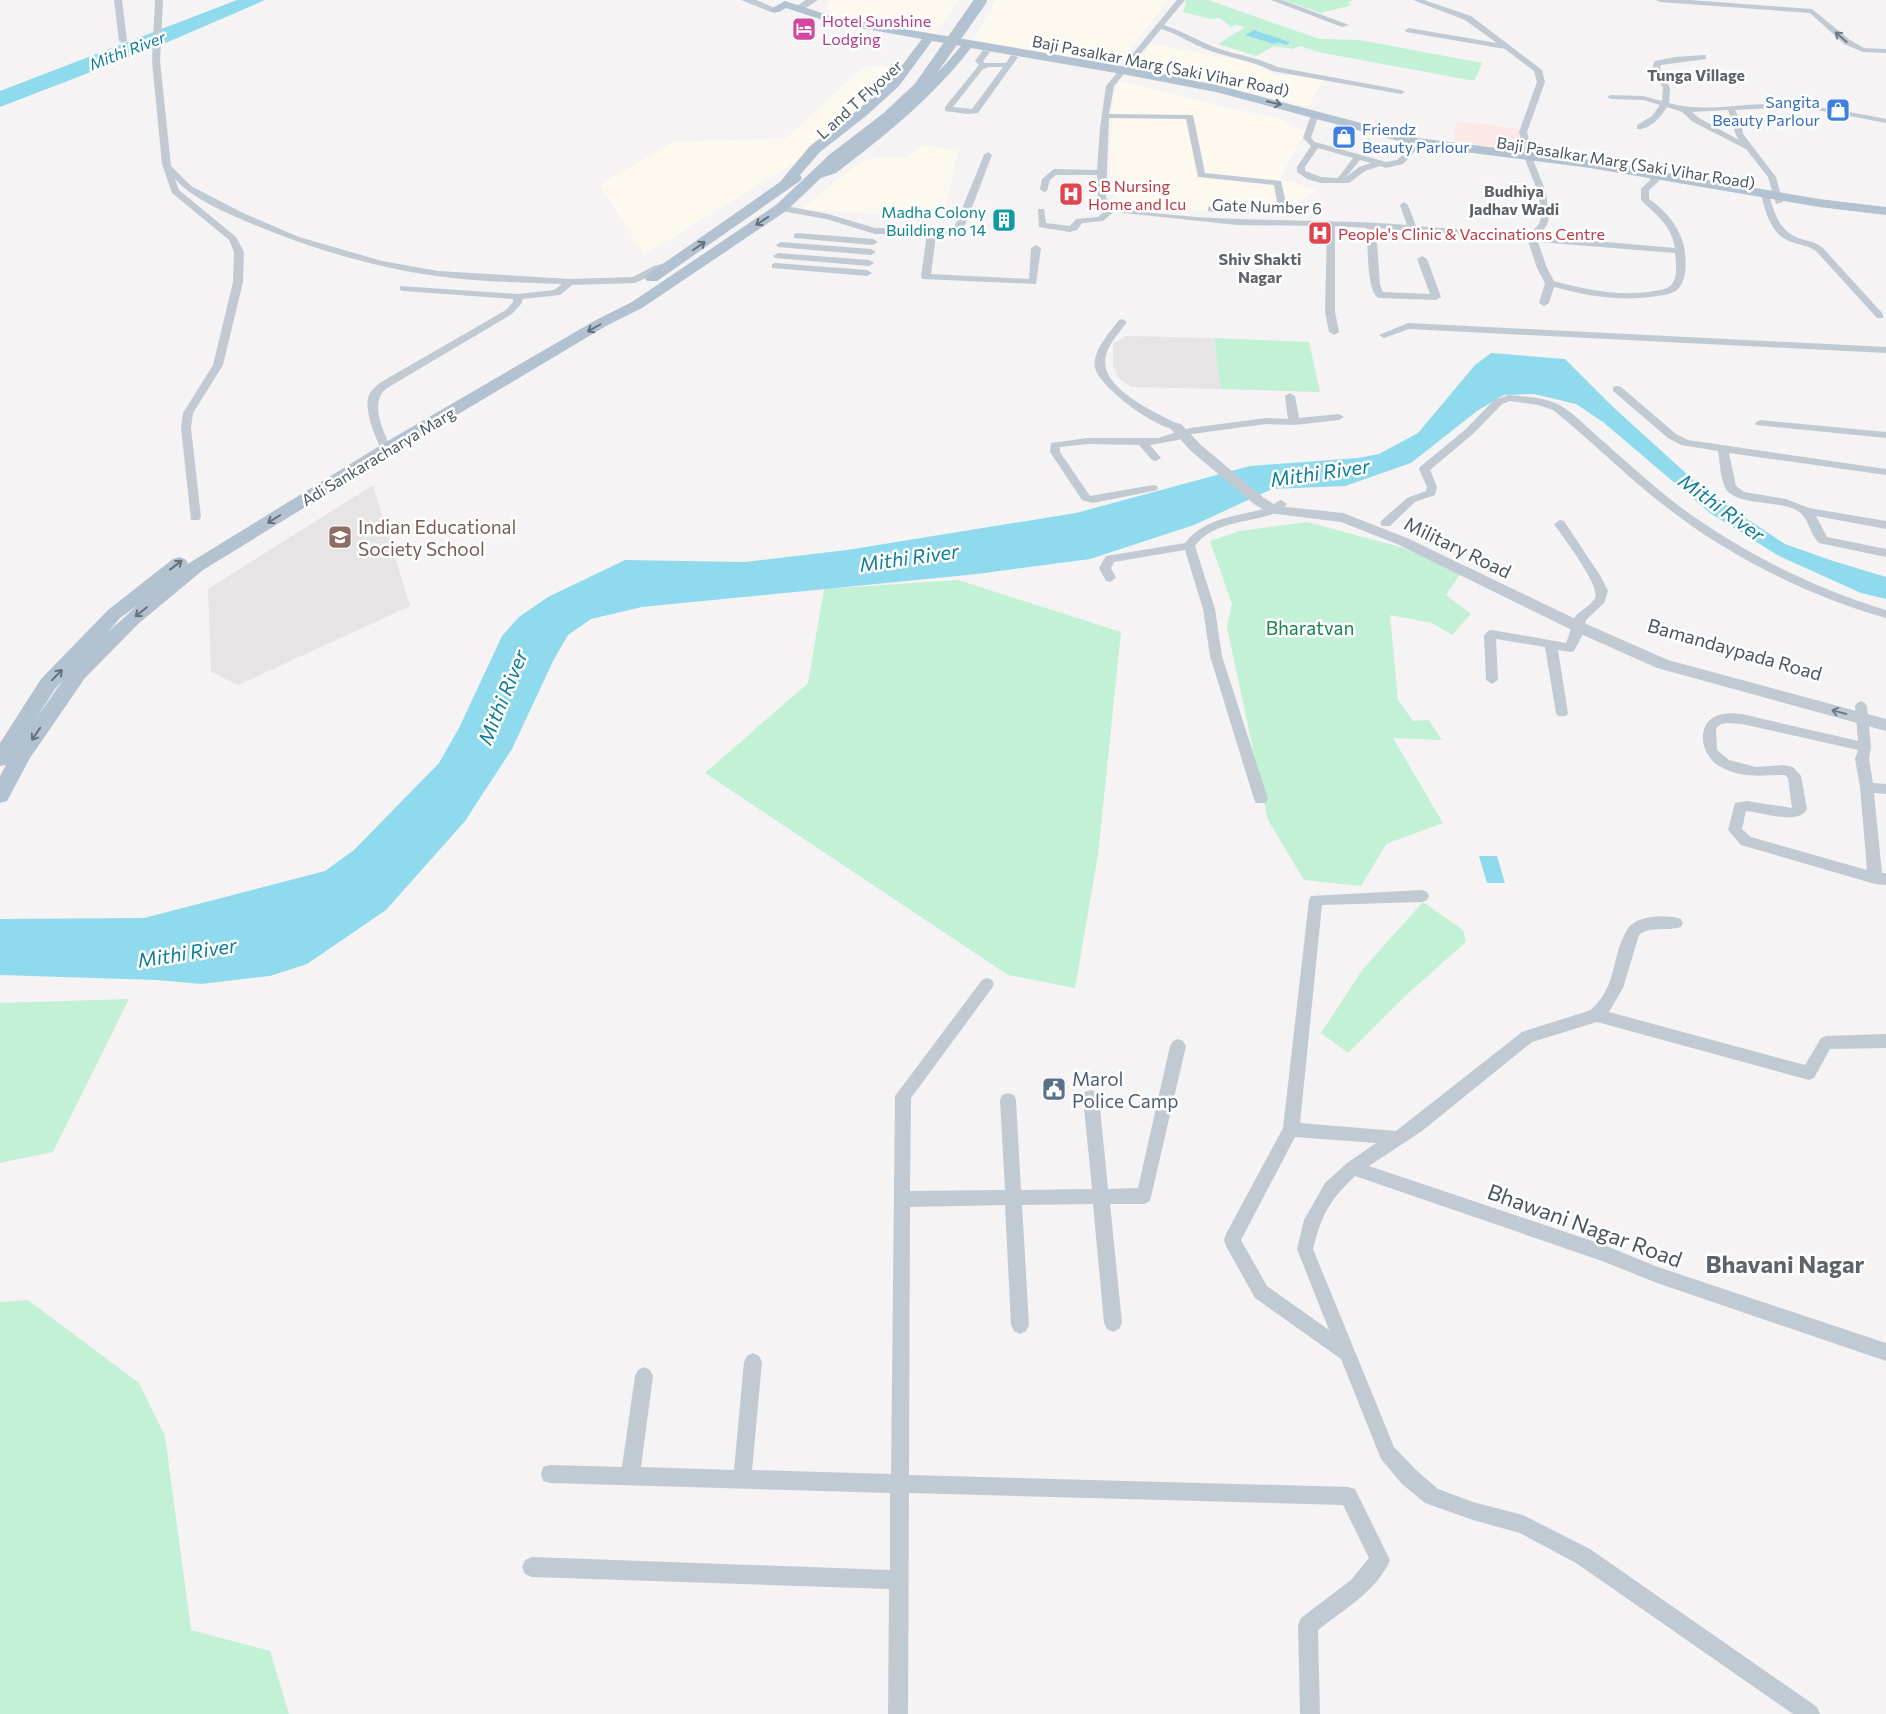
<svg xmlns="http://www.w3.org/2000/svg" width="1886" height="1714" font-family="Commissioner,sans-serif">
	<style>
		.commercial { fill: #fdf9ef }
		.education { fill: #e6e4e5 }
		.medical { fill: #fce8e6 }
		.green { fill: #c3f1d5 }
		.water { fill: #90daee }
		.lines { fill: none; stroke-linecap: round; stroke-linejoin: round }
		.minor { fill: #c1cad2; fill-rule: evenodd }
		.tertiary { fill: #c1cad2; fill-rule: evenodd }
		.secondary { fill: #c1cbd6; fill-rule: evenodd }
		.primary { fill: #b3c2d1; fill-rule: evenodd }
		.primary-bridge { stroke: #b3c2d1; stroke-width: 12 }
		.oneway { stroke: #6e7983 }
		.oneway2 { stroke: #64717d }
		.labels { text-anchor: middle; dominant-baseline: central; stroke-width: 5; stroke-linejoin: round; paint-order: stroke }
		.far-hotel-label { font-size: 16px; fill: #b23c85; stroke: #fff; text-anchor: start }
		.far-water-label { font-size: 16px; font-style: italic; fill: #0c7c9b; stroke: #fff }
		.far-street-label { font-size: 16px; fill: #4a5661; stroke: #fff }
		.far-neighbourhood-label { font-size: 16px; font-weight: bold; fill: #5f6368; stroke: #fff }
		.far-shop-label { font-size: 16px; fill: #366cbe; stroke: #fff; text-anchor: end }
		.far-health-label { font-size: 16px; fill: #be3a42; stroke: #fff; text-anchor: start }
		.far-culture-label { font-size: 16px; fill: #0d838f; stroke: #fff; text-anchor: end }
		.education-label { font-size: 19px; fill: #785e54; stroke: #fff; text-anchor: start }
		.street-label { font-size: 19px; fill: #4a5661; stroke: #fff }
		.park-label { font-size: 19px; fill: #17864f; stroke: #fff }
		.service-label { font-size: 19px; fill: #4e5e75; stroke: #fff; text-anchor: start }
		.water-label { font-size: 20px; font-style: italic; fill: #0c7c9b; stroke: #fff }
		.near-street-label { font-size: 22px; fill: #4a5661; stroke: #fff }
		.near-neighbourhood-label { font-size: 24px; font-weight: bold; fill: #5f6368; stroke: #fff }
	</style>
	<rect width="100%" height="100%" fill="#f5f3f3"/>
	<g class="commercial">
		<polygon points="831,0 959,0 935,34 836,17 829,11 827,5"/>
		<polygon points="996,0 1168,0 1116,67 973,40"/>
		<polygon points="1151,44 1253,63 1275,75 1299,75 1323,80 1308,107 1249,92 1132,69"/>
		<polygon points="878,65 900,68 873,96 796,162 644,255 600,185 673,142 787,138 856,73 865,67"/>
		<polygon points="1120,81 1281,120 1305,131 1280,178 1319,191 1281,210 1243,214 1122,202 1109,190 1113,97"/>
		<polygon points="921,145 958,151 943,218 802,209 845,173 867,159 906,158"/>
	</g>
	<g class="education">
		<polygon points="1127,336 1214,338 1221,389 1131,387 1119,378 1113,365 1113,343"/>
		<polygon points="373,485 410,606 238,685 211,672 208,589"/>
	</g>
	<polygon class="medical" points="1457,121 1527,130 1521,151 1454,141"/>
	<g class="green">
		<polygon points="1185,0 1208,0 1319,39 1360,40 1482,63 1475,80 1469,80 1318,52 1301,46 1292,49 1274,46 1256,56 1218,44 1245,27 1236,25 1231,27 1220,18 1210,19 1183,12 1186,3"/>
		<polygon points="1283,0 1353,0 1348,3 1352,5 1321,13"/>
		<polygon points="1214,338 1309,342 1320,392 1221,389"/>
		<polygon points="1307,522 1404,548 1461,573 1446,595 1471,614 1452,635 1432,623 1390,615 1398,700 1413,721 1429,720 1442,740 1393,738 1443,823 1386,844 1361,886 1304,880 1268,820 1227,627 1232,604 1210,541 1240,531"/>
		<polygon points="958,580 1121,632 1098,855 1075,988 1008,975 705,773 808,683 824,589"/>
		<polygon points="1423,902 1463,930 1466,942 1404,997 1348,1053 1321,1033 1363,969"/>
		<polygon points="129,999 53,1152 0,1163 0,1003"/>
		<polygon points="28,1300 139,1383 165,1436 191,1630 270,1651 289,1714 0,1714 0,1302"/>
	</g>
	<g class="water">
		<polygon points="237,0 265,0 161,45 0,107 0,91"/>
		<polygon points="1254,30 1290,42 1287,45 1278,42 1274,44 1245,35"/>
		<polygon points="1491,353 1565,359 1612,406 1700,486 1741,515 1785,544 1833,561 1886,577 1886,599 1861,593 1779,556 1710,513 1603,422 1576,404 1534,394 1504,395 1477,411 1411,463 1345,486 1272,489 1194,525 1090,559 977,574 642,607 591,619 568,635 554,659 512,749 465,821 386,910 307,964 270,976 201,984 157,980 0,975 0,919 144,918 325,871 354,850 439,763 459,728 502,636 519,617 548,597 625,560 745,562 847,550 1076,513 1250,466 1358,458 1379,454 1418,433 1475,365"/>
		<polygon points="1479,856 1497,856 1505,883 1487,883"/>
	</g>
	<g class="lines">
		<g class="minor">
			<polygon points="114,0 122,0 127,41 123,43 119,41"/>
			<path d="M155,0H163L160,61L171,166L191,186L243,213L299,237L382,261L438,271L570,279L633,277L654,266L672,261L677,264L635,283L572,285L560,295L523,299L521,304L512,314L387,388C368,402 384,433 392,450L387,453L383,452C376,440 363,409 369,395C372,389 378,384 383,381L506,310L513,302V299L403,291L400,290V286L518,294L554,290L562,284C520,282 477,282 436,276C372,267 310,248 250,223C225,212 194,200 175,179L179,190L236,237L244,252L243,282L223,365L193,413L191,428L201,517L199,520H191L181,428L183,413L213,365L233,282L234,252L229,240L172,193L162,164L152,61Z"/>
			<path d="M1177,0H1185L1164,25C1182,31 1197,40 1214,47C1235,55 1257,57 1277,67L1401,90L1405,92L1401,94L1272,71C1252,60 1229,58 1208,50C1192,44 1178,34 1161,29L1114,86L1109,114L1193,115L1205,173L1281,181L1286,203C1271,216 1227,215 1208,211V207L1211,206C1233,207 1256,210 1277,202L1274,185L1198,177L1186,119L1109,118L1106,198L1115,207C1211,225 1310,217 1407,225L1400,205L1404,202L1408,205L1416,226L1529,235L1539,224L1541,217L1538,192L1526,162L1519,132L1537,82L1534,71L1505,49L1406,32L1405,30L1409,28L1497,43L1465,20L1413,0H1424L1471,16L1542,70L1545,82L1527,132L1534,162L1546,192L1549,217L1547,225L1538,236L1675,248C1671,224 1656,215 1641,200V189L1650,180V173H1656L1659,181L1649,190V199C1667,211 1682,230 1685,252C1686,263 1687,280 1678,289C1673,294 1664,295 1657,296C1621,302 1588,296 1554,287L1549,303L1544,306L1539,303L1545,283L1537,268L1528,241L1376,228L1380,285L1383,292L1430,294L1417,259L1422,256L1427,259L1441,297L1436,300L1379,298C1366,293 1368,242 1367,228L1335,226V312L1339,332L1334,335L1329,332L1325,312L1327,226L1237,225L1114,212L1103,221L1082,223L1077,230L1070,232L1039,227L1038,209H1044L1046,223L1070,226L1076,219L1098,217L1107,209L1098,199L1097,175H1056L1050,180L1047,191L1044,192L1040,189L1042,179L1054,169L1097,170L1100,128L1106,86ZM1538,242L1675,253C1676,262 1678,277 1672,284C1669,289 1660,290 1654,291C1620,297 1587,290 1554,281L1547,268Z"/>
			<polygon points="1271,0 1282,0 1349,25 1342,27"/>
			<polygon points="1656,0 1690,0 1812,9 1850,40 1864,48 1886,49 1886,53 1863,52 1844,44 1810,13 1660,2"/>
			<path d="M983,50L990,52L983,61L985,63H1006L1011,55L1018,57L978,113L968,114L945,111V107L979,65L975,61ZM988,67H1003L972,109L953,107L982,70Z"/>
			<path d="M1703,55H1706V59L1661,65L1660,68L1670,88L1669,103C1704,113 1740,103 1776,104C1813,105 1849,112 1886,119V123L1823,111L1774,108L1735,110L1741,122L1743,134L1776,177L1783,202L1776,204L1768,177L1746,149L1693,122L1682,112L1667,107C1661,117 1650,130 1637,129V125L1652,116L1660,105L1643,100L1611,99L1607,97L1611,95L1643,96L1662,101L1663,88L1652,68L1655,61L1675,57ZM1728,110C1732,120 1733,132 1739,140L1699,118L1692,112Z"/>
			<path d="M1312,112L1319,114L1311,138L1315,142L1386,162L1397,160L1411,146L1418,148L1403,164L1386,168L1380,166L1365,171L1349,183H1321L1307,179L1297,172V167L1311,146L1303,138ZM1318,148L1353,158L1338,178L1321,177L1305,171V167ZM1360,160L1371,163L1359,167L1346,177Z"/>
			<polygon points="988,152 992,155 966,223 960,232 936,235 931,274 1029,279 1031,248 1036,245 1041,248 1036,284 923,279 921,277 927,234 875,234 826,219 781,211 777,208 781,205 828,214 875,228 954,228 984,155"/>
			<path d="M1765,191L1769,194C1773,210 1779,230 1796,237C1805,241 1814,241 1822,247L1883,314V318H1877L1816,251C1808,245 1798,245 1789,241C1771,234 1765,211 1761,194Z"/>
			<polygon points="797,233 873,239 878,242 873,245 794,238 794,234"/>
			<polygon points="781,242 871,249 876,252 871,255 778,247 776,245"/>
			<polygon points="778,253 869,260 874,263 869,266 775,258 773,256"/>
			<polygon points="775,263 867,270 872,273 867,276 772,268 772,264"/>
			<path d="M1122,319L1127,322C1120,332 1109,343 1106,355C1097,388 1157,413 1180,425L1181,427L1180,429C1162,434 1099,387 1095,368C1092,351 1110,332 1119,320Z"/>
			<polygon points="1408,323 1886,347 1886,353 1409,329 1384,338 1379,335"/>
			<path d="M1617,386L1621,387L1676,434L1688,440L1886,469V475L1729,453L1736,486L1744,492L1786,499L1809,508L1886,521V529L1816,516L1827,537L1886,549V557L1819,543C1809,533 1809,518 1798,511C1781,500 1736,506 1726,489C1720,479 1720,462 1718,451L1681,445L1668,438L1613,391V387Z"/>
			<polygon points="1290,393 1295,396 1299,418 1339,414 1344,417 1339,420 1294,425 1266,424 1192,434 1178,440 1150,445 1161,458 1156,461 1152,460 1139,445 1088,444 1060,447 1060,452 1090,496 1153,485 1157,486 1158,488 1157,490 1153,491 1093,503 1082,500 1050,452 1051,443 1088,438 1158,438 1190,428 1266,418 1288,419 1285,396"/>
			<path d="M1509,395C1526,397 1546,397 1561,406C1573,413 1585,425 1596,435C1625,460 1652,486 1683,509C1744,553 1813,588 1886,610V618C1801,594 1719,551 1651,495C1618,468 1587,437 1553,410L1538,405L1510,401L1502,404L1474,433L1430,470L1437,487L1435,495L1415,502L1390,526H1382L1380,523L1382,520L1407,498L1426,491L1427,487L1419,469L1420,467L1466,429L1494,400Z"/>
			<polygon points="1760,420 1886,432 1886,438 1756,425 1755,423"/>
			<path d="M1281,500L1287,504C1270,526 1218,514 1195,546L1215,609L1222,656L1268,799L1266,803H1256L1254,799L1210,656L1203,609L1185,550L1114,562L1111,568L1116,578L1110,582L1106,581L1099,568L1106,556L1185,543C1205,517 1239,516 1267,508C1273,506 1275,502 1281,500Z"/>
			<path d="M1560,520L1564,521L1601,577L1608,591L1604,603L1586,620L1583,634L1574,651L1570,652L1558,650L1568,713L1566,716H1558L1556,713L1545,647L1496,639L1498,680L1492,684L1486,680L1484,636L1488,631L1492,630L1566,643C1570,635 1571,624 1575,617C1580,610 1591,606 1595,598C1601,586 1562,536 1554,524Z"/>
			<path d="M1861,701L1865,703L1867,706L1871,747L1869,759L1873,783L1886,784V794L1874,793L1882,873H1886V885L1875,884L1741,845L1728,830L1735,803L1747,801L1792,808L1788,778L1785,775C1761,775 1744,779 1721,767C1699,756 1694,719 1723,714C1739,711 1757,718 1772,721C1801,728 1829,734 1858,741L1855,706L1857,703ZM1728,723L1742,724L1858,750L1855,759L1860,787L1867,870L1751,837L1742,829L1746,811C1762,812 1798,826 1807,809L1801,776L1793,767L1784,765L1756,767L1729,760L1717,750L1716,728L1721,724Z"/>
			<path d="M1422,890L1427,892L1429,896L1427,900L1422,902L1322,905L1300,1123L1396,1131L1522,1032L1591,1010C1619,983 1610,959 1627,930C1635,915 1667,914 1681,919L1683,923L1681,927C1666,932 1652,925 1639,935L1623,988L1609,1012L1805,1065L1821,1038L1826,1036L1886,1034V1048L1830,1049L1814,1078L1809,1080L1597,1022L1532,1042L1422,1131L1369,1166L1604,1245L1658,1267L1886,1343V1361L1657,1283L1602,1261L1355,1176C1329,1201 1322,1214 1313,1249L1394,1447L1416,1470L1438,1489L1473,1502L1523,1515L1590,1549L1817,1707L1820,1714H1793L1576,1563L1520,1533L1473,1520L1425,1503L1402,1484L1381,1459L1341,1359L1255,1298L1226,1246L1224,1240L1226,1234L1283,1128L1309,900L1311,896ZM1295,1137L1376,1143L1347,1163L1325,1183L1304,1220L1297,1249L1329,1330L1267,1286L1241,1240Z"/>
			<path d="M987,978L992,980L994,984L992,988L911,1098L910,1191L1005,1190L1000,1100L1002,1095L1008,1093L1014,1095L1016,1100L1021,1190L1092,1189L1083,1097L1085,1092L1091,1090L1097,1092L1099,1097L1108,1189L1138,1188L1170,1046L1173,1041L1178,1039L1183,1041L1186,1046L1150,1201L1144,1204H1110L1122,1323L1119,1329L1113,1332L1107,1329L1104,1323L1093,1204L1022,1205L1029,1325L1026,1331L1020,1334L1014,1331L1011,1325L1005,1205L910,1207L909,1475L1348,1487L1355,1489L1390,1560C1377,1591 1343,1610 1318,1630L1320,1714H1300L1298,1625L1301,1618L1351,1580L1369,1558L1343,1505L909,1493L908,1714H888L889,1589L532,1577L525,1574L522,1567L525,1560L532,1557L890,1570V1493L550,1483L543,1481L541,1474L543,1467L550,1465L622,1467L635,1376L638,1370L644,1367L650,1370L653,1376L641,1467L734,1470L744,1362L747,1356L753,1353L759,1356L762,1362L752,1470L891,1474L895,1096L982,980Z"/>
		</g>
		<g class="tertiary">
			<polygon points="806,0 818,0 801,11 795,11 795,7"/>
			<polygon points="1176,423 1181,424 1201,445 1264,498 1277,506 1343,513 1407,538 1584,623 1668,660 1886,719 1886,731 1657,668 1574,631 1397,544 1341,522 1269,513 1254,504 1191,451 1169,427"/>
		</g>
		<polygon class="secondary" points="741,0 756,0 780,10 775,13 771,12"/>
		<path class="primary" d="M785,1L834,17L1122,66L1217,85L1418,138L1590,160L1819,199L1886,207V215L1819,207L1590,168L1417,146L1216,92L1122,74L971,48C933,97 886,135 836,173L821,178L786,211L642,308L606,326L398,450L203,570L138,624L85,678L30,758L7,801L0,803V776L6,765L0,766V743L41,679L108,610L173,559L179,557L185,559L188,563L186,565L386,442L596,320L632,302L776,205L826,158L831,157L837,160C882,126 925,90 961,46L932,41L899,86L866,116L820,152L800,175L802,178L800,181L657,281H647L645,278L647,275L780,182L810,146L858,110L891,80L922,39L832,23L786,8L779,12H771L769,10ZM138,605L108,632L120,618ZM63,680L36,719L55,689Z"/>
		<polyline class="primary-bridge" points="831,161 887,118 920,87 981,0"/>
	</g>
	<defs><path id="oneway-shaft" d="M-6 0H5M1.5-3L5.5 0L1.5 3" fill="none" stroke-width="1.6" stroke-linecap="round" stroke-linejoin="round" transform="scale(1.25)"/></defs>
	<g class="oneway">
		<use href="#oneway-shaft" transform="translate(1841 37) rotate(-139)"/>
		<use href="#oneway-shaft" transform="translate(1839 712) rotate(-165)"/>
	</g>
	<g class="oneway2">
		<use href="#oneway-shaft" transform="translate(1274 103) rotate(14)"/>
		<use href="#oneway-shaft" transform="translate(762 221) rotate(146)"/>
		<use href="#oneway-shaft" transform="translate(699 246) rotate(-35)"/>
		<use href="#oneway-shaft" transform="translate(594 328) rotate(150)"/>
		<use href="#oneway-shaft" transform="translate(274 519) rotate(148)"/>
		<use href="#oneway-shaft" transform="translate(176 565) rotate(-38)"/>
		<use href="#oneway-shaft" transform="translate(141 612) rotate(141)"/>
		<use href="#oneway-shaft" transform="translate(57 675) rotate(-46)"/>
		<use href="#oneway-shaft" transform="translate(36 734) rotate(124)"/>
	</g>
	<defs>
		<g id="hotel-square" transform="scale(1.25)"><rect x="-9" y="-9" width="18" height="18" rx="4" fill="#d1479c" stroke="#fff"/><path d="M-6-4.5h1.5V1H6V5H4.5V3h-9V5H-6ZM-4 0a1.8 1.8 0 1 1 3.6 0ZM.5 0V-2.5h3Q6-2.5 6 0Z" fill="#fff"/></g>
		<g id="shop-square" transform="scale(1.25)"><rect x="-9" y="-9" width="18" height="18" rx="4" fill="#3f7fe0" stroke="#fff"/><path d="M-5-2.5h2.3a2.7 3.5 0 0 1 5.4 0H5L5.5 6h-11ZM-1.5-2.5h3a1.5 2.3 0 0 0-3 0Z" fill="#fff"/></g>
		<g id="hospital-square" transform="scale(1.25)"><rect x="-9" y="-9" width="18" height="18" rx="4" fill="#e0444e" stroke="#fff"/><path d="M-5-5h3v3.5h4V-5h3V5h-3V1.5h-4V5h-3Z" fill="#fff"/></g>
		<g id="building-square" transform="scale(1.25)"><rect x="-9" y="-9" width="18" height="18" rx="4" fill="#0f9aa8" stroke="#fff"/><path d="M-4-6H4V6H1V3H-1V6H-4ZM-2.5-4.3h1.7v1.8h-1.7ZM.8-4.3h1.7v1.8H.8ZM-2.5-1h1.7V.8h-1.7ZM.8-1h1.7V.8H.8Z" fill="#fff"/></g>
		<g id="school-square" transform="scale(1.25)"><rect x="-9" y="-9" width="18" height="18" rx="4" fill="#8d6e63" stroke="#fff"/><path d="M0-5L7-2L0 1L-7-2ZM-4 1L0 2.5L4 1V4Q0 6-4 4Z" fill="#fff"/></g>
		<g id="civic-square" transform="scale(1.25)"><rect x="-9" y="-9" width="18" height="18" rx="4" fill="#5c6f8a" stroke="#fff"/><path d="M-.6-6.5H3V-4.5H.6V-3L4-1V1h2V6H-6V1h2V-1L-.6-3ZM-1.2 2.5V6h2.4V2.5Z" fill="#fff"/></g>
	</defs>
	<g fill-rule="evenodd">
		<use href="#hotel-square" x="804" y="29"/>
		<use href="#shop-square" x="1838" y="110"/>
		<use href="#shop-square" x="1344" y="137"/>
		<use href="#hospital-square" x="1071" y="194"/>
		<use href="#building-square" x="1004" y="220"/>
		<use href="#hospital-square" x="1320" y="233"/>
		<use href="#school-square" x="340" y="537"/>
		<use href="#civic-square" x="1054" y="1089"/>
	</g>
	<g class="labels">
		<g class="far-hotel-label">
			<text x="822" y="20">Hotel Sunshine<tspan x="822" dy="18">Lodging</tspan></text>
		</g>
		<g class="far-water-label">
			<text transform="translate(127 50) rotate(-21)">Mithi River</text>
		</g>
		<g class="far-street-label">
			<text transform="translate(1161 65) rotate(11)">Baji Pasalkar Marg (Saki Vihar Road)</text>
			<text transform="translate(859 99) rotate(-42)">L and T Flyover</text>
			<text transform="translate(1626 162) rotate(9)">Baji Pasalkar Marg (Saki Vihar Road)</text>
			<text transform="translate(1267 206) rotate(2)">Gate Number 6</text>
			<text transform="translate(378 456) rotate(-31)">Adi Sankaracharya Marg</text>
		</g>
		<g class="far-neighbourhood-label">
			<text x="1696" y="74">Tunga Village</text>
			<text x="1514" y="190">Budhiya<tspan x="1514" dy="18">Jadhav Wadi</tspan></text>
			<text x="1260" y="258">Shiv Shakti<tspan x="1260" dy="18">Nagar</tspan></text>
		</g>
		<g class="far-shop-label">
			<text x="1820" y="101">Sangita<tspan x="1820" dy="18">Beauty Parlour</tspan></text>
			<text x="1362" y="128" text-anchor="start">Friendz<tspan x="1362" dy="18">Beauty Parlour</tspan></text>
		</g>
		<g class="far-health-label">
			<text x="1088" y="185">S B Nursing<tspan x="1088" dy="18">Home and Icu</tspan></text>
			<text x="1338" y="233">People's Clinic &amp; Vaccinations Centre</text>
		</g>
		<g class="far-culture-label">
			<text x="986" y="211">Madha Colony<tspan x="986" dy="18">Building no 14</tspan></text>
		</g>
		<g class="education-label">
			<text x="358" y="526">Indian Educational<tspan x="358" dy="22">Society School</tspan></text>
		</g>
		<g class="street-label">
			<text transform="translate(1458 547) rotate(26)">Military Road</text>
			<text transform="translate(1735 649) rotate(16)">Bamandaypada Road</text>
		</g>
		<g class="park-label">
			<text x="1310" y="627">Bharatvan</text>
		</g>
		<g class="service-label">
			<text x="1072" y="1078">Marol<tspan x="1072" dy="22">Police Camp</tspan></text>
		</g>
		<g class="water-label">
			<text transform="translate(1320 472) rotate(-8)">Mithi River</text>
			<text transform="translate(1722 507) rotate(36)">Mithi River</text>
			<text transform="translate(909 557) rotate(-8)">Mithi River</text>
			<text transform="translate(502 697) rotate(-68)">Mithi River</text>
			<text transform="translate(187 952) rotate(-9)">Mithi River</text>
		</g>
		<g class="near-street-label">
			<text transform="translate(1585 1225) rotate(20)">Bhawani Nagar Road</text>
		</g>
		<g class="near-neighbourhood-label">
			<text x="1785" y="1263">Bhavani Nagar</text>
		</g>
	</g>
</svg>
